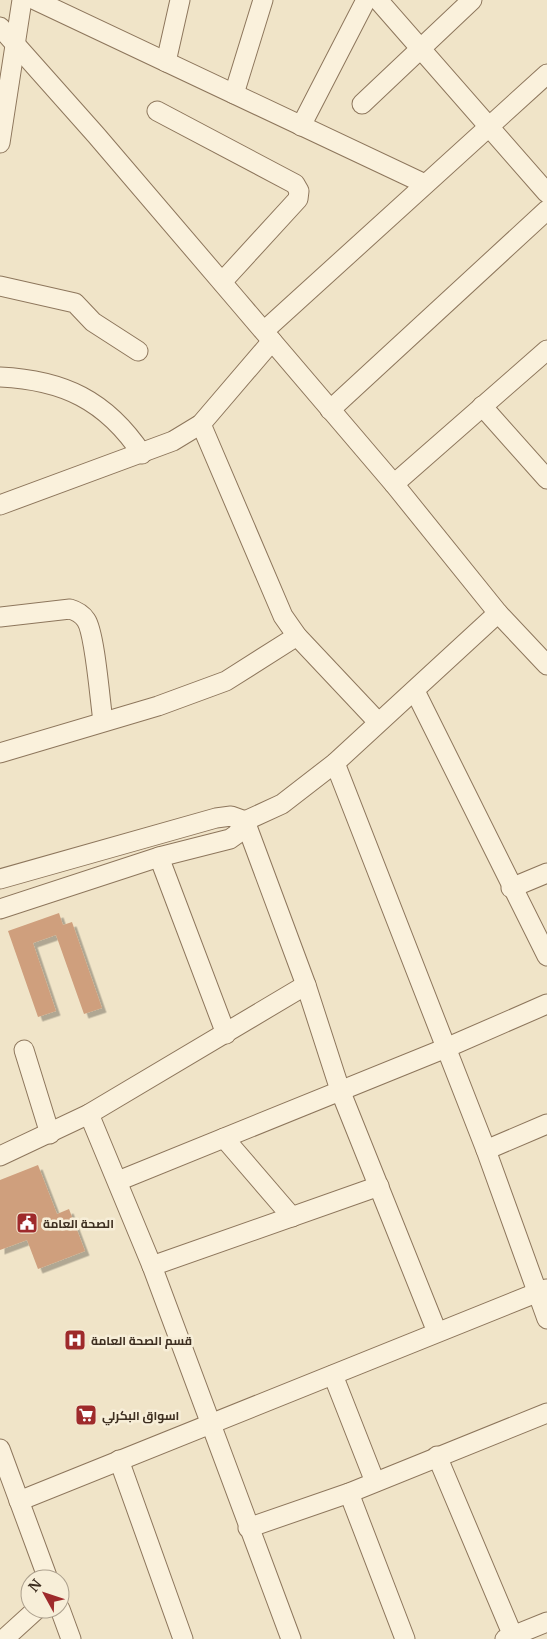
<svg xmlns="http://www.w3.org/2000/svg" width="547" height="1639" font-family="Merriweather,Cairo,serif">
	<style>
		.building { fill: #cf9f7d; filter: url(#shadow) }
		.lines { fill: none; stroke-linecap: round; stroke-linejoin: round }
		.minor-casing { stroke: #8d765c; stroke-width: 21 }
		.minor { stroke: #faf1dc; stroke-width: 19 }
		.labels { text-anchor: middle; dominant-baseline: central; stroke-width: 5; stroke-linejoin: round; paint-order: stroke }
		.poi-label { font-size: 12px; font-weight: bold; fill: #3d2e20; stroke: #f7eed8; text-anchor: start }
	</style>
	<defs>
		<filter id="shadow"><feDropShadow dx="4.5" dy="4.5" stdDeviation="0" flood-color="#0004"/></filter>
	</defs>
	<rect width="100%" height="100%" fill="#f0e4c8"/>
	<g class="building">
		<polygon points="59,913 63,925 72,922 102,1008 84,1014 56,935 33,943 56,1011 38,1017 8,931"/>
		<polygon points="38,1165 57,1214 69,1209 85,1251 38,1269 27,1240 0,1250 0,1180"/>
	</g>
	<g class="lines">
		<g class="minor-casing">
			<g id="minor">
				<polyline points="35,0 425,184"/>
				<polyline points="378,0 547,193"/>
				<polyline points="0,27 96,135 237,300 394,484 498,613 547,665"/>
				<polyline points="166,62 180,0"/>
				<polyline points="234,94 263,0"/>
				<polyline points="362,104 472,0"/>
				<polyline points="157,111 295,184 299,191 298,199 222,282"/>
				<polyline points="301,126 366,0"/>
				<polyline points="0,143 22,0"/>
				<polyline points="0,286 75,303 93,322 138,351"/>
				<polyline points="264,331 547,74"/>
				<path d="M0,377C63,380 106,400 142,454"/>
				<polyline points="482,406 547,479"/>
				<polyline points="330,410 547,210"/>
				<polyline points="201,424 283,616 297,636 378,722"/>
				<polyline points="394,484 547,350"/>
				<polyline points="0,505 173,441 201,424 272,341"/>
				<path d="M0,617L70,609C77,611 82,614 86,620C95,633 100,702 103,721"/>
				<polyline points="415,691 547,956"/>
				<polyline points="0,753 158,706 226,681 297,636"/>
				<polyline points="335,763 486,1150 547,1319"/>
				<polyline points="159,857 226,1034"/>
				<polyline points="0,879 216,818 231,816 245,821 306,985 340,1090 437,1332"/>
				<polyline points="511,888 547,873"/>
				<polyline points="0,909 159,857 230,839 237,834 245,821 282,804 335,763 498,613"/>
				<polyline points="24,1050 50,1134"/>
				<polyline points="89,1114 152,1266 291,1639"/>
				<polyline points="224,1138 292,1217"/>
				<polyline points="486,1150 547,1124"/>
				<polyline points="0,1156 89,1114 306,985"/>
				<polyline points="118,1181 446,1048 547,1004"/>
				<polyline points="152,1266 379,1186"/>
				<polyline points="333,1375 375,1482"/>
				<polyline points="0,1449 48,1579"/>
				<polyline points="437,1456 513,1636"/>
				<polyline points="119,1460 183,1639"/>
				<polyline points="349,1493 405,1639"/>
				<polyline points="19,1501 546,1289"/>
				<polyline points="248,1528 349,1493 547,1413"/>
				<polyline points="60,1609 71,1639"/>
				<polyline points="4,1639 37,1609"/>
				<polyline points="505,1639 547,1622"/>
			</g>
		</g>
		<use href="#minor" class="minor"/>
	</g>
	<defs>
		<g id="civic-square" transform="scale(1.125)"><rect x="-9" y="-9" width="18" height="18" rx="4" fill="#9e2a2b" stroke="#f7eed8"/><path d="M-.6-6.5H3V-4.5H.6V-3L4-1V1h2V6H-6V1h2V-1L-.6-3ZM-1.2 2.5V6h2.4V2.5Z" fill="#fff"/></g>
		<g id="hospital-square" transform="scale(1.125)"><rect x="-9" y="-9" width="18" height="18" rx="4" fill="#9e2a2b" stroke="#f7eed8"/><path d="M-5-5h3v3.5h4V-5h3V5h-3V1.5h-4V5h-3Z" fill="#fff"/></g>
		<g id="supermarket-square" transform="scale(1.125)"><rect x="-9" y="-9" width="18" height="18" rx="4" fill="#9e2a2b" stroke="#f7eed8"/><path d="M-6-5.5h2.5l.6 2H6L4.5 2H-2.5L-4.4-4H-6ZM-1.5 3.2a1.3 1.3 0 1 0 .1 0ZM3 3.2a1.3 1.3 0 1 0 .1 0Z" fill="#fff"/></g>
	</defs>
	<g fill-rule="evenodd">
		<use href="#civic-square" x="27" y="1223"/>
		<use href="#hospital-square" x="75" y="1340"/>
		<use href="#supermarket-square" x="86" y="1415"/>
	</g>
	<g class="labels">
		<g class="poi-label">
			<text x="43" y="1223">الصحة العامة</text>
			<text x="91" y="1340">قسم الصحة العامة</text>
			<text x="102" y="1415">اسواق البكرلي</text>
		</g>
	</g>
	<g transform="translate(45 1594) rotate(310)"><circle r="24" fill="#f7eed8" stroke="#ada18e"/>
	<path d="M0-4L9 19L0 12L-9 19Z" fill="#9e2a2b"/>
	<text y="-8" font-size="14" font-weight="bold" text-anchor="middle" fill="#3d2e20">N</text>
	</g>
</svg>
